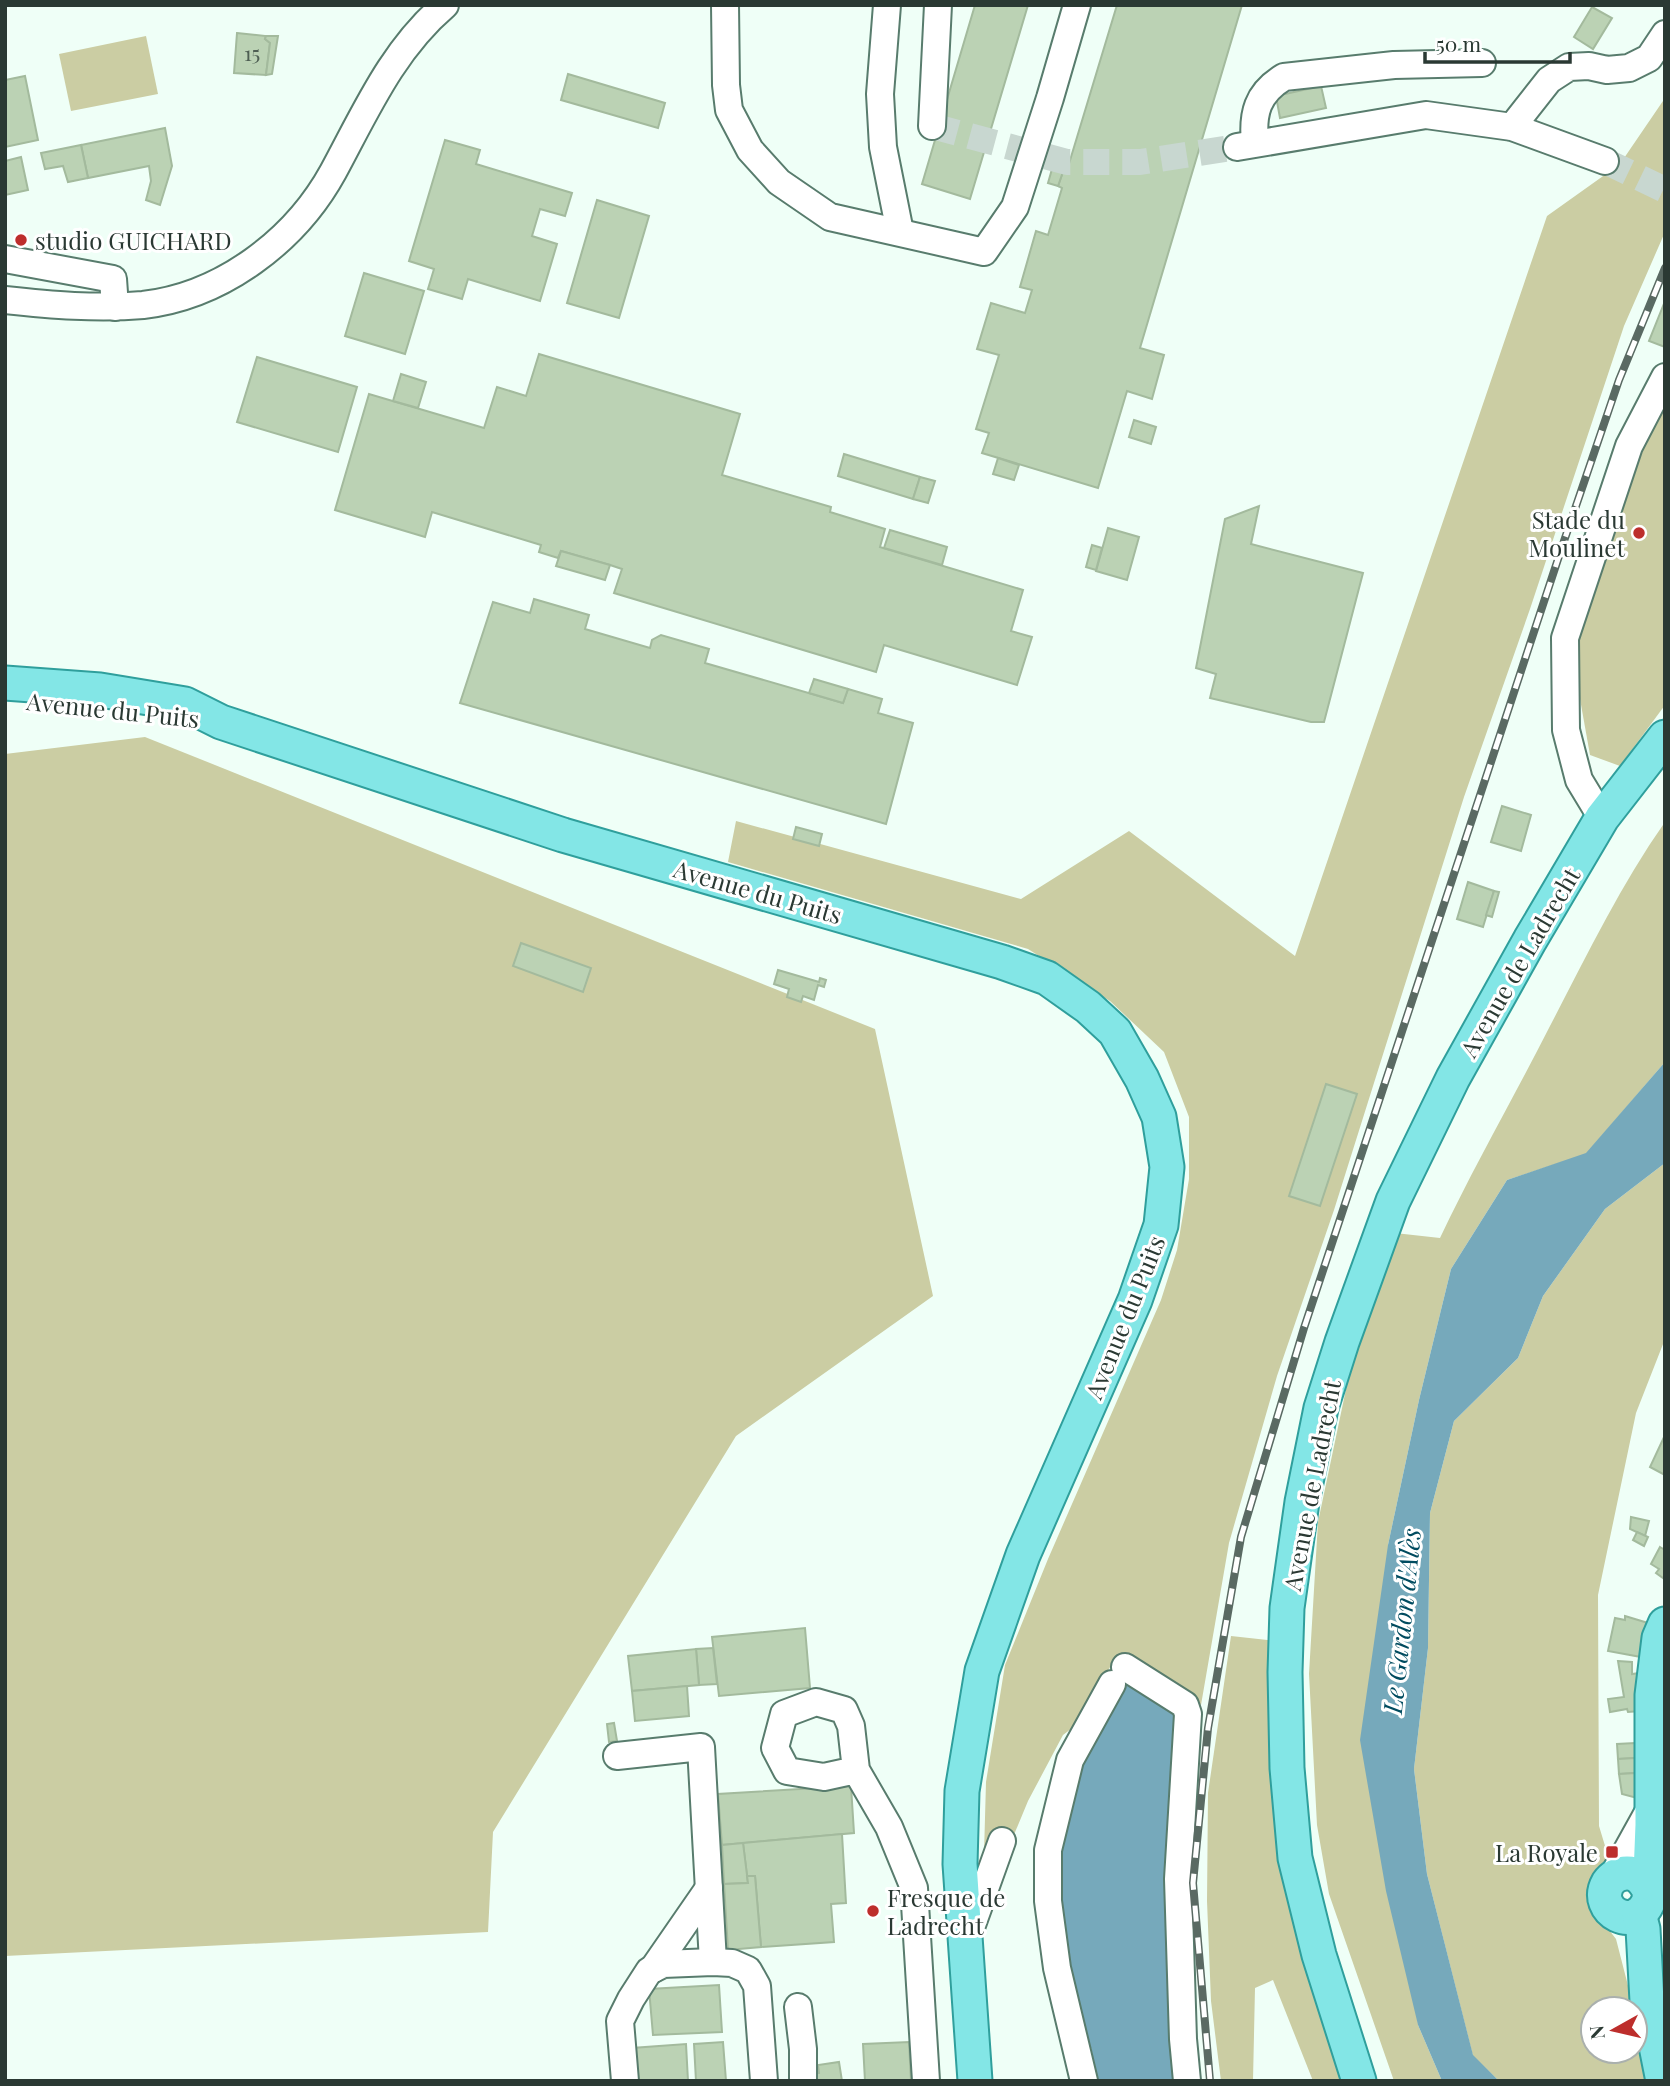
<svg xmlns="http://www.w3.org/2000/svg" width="1670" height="2086" font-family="'Playfair Display',serif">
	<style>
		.green { fill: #cbcda3 }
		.water { fill: #76a9bb }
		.building { fill: #bbd2b4; stroke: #a3ba9d; stroke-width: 2 }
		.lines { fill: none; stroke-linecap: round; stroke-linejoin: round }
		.minor-tunnel { stroke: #c8d7d0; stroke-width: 26; stroke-dasharray: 26 13; stroke-linecap: butt }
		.minor-casing { stroke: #587c6d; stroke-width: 30 }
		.major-casing { stroke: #2f9f9c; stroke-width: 37 }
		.minor { stroke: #fff; stroke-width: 26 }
		.major { stroke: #83e6e6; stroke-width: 33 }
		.rail-casing { stroke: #5a6a63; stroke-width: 8 }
		.rail { stroke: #fff; stroke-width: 5; stroke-dasharray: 16; stroke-linecap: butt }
		.poi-dot { fill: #bd2e2c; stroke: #fff; stroke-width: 2.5 }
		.labels { text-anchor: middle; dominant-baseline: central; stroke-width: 6; stroke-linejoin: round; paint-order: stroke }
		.number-label { font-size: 21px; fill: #4e5f53 }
		.poi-label { font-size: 24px; fill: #2a3933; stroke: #fff; text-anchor: start }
		.street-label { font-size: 24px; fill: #2a3933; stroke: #fff }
		.water-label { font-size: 26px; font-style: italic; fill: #004b5f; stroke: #fff }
	</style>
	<rect width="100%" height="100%" fill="#effff7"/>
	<g class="green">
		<polygon points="146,36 158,94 71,111 59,54"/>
		<polygon points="1665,98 1665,232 1624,326 1530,609 1464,797 1334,1210 1277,1376 1229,1543 1201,1705 1115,1658 1080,1722 1063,1735 1028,1801 994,1883 982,1925 986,1782 1005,1665 1048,1559 1161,1300 1177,1250 1189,1179 1189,1117 1164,1052 1110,1001 1028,949 728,862 736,821 1021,899 1129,831 1295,956 1547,216 1620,164"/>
		<polygon points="1665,403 1665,705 1620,766 1590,755 1575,671 1580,632 1645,434"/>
		<polygon points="145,737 875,1029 933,1296 736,1436 493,1832 488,1932 5,1956 5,754"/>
		<path d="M1665,822V1062L1586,1154L1507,1180L1451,1269L1419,1400L1388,1545L1418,2025L1442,2081H1394L1329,1894L1317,1825L1309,1674L1318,1522L1349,1375L1395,1233L1440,1238C1474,1166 1514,1097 1550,1026C1586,957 1620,886 1665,822Z"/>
		<polygon points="1665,1163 1665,1339 1636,1413 1598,1595 1599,1826 1609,1859 1606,1926 1616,1939 1634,2009 1593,2009 1593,2051 1635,2051 1635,2012 1650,2081 1499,2081 1473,2056 1427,1874 1414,1769 1428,1648 1430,1513 1454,1421 1518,1358 1543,1296 1605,1209"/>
		<polygon points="1231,1636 1277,1641 1272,1772 1295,1926 1342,2081 1313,2081 1273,1980 1255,1988 1253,2081 1221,2081 1211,2001 1207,1901 1208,1793"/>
	</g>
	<g class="water">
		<polygon points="1665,1062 1665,1163 1605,1209 1543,1296 1518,1358 1454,1421 1430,1513 1428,1648 1414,1769 1427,1874 1473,2055 1499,2081 1442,2081 1418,2025 1386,1891 1360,1740 1388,1545 1419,1400 1451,1269 1507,1180 1586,1153"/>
		<path d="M1128,1677L1175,1705C1171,1773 1165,1841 1166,1909C1166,1967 1172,2024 1176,2081H1094L1092,2051L1061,1954L1055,1860L1075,1765Z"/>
	</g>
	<g class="building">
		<polygon points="975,5 1028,5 970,199 922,184"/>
		<polygon points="1117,5 1242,5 1140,348 1164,355 1152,399 1127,391 1098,488 982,453 989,433 976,429 999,355 977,349 991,303 1025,313 1032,290 1020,287 1036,231 1048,235 1062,188 1058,186 1065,166 1068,167"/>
		<polygon points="1592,7 1612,18 1593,49 1574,37"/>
		<polygon points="237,33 266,36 265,39 270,43 266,75 234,73"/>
		<polygon points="266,36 278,36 272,74 266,75 270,43 265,39"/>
		<polygon points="568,74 665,103 658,128 561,100"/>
		<polygon points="25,76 38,140 5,147 5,80"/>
		<polygon points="1321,86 1326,108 1280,118 1276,96"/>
		<polygon points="165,128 172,166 160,205 146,200 151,181 149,166 88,178 81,145"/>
		<polygon points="445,140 480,150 476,164 572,193 565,216 540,209 532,236 557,244 540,301 468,279 462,299 428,289 434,269 409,261"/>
		<polygon points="81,145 88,178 68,182 63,166 45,169 41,153"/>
		<polygon points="21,157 28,190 5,195 5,161"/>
		<polygon points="1054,162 1065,166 1058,186 1048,183"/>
		<polygon points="597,200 649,216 619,318 567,303"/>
		<polygon points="364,273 424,291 405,354 345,336"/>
		<polygon points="1665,301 1665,347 1649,341"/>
		<polygon points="539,354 740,414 722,475 831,507 830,512 885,529 880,547 1023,590 1011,631 1032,637 1017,685 884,645 876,672 614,593 622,569 610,565 561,551 558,558 539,552 541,545 432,512 425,537 335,510 369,394 484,428 497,387 526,396"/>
		<polygon points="257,357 357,387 338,452 237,422"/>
		<polygon points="401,374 426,382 418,408 393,401"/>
		<polygon points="1134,420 1156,427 1151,444 1129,437"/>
		<polygon points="844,454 920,477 913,499 838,476"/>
		<polygon points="998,458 1019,465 1014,480 993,474"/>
		<polygon points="920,477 935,481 928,503 913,499"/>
		<polygon points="1259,506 1251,544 1363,573 1324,722 1311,722 1210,698 1216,674 1196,668 1225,519"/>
		<polygon points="1108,528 1139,537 1127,580 1096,571"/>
		<polygon points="890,530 947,547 942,565 884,548"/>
		<polygon points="1092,545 1102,548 1096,570 1086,567"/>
		<polygon points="561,551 610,565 605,580 556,566"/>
		<polygon points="534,599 589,615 585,629 650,648 652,640 661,635 709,649 705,663 843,703 848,689 882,699 878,713 913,723 886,824 460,703 493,602 530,613"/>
		<polygon points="814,679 848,689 843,703 809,693"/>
		<polygon points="1502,806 1531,815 1521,851 1491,842"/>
		<polygon points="796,827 822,834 819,846 793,839"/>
		<polygon points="1468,882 1494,891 1483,927 1457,919"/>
		<polygon points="1494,891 1499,892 1492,917 1486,915"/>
		<polygon points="521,943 591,968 583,992 513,966"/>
		<polygon points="778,970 819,982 820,978 826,980 824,987 818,985 814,1000 803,996 801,1002 787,997 789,989 774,984"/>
		<polygon points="1326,1084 1357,1094 1320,1206 1289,1196"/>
		<polygon points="1665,1435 1665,1475 1650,1467"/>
		<polygon points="1631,1517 1649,1521 1645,1536 1630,1529"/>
		<polygon points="1637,1532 1648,1537 1644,1546 1633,1540"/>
		<polygon points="1660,1547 1665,1550 1665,1575 1663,1578 1656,1573 1659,1569 1651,1564"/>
		<polygon points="1625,1616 1648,1623 1641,1657 1608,1651 1615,1618 1625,1620"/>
		<polygon points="805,1628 810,1688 719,1696 712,1637"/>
		<polygon points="713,1648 717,1684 699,1685 696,1649"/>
		<polygon points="696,1649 699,1685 632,1691 628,1656"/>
		<polygon points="1618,1661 1632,1662 1632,1674 1640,1673 1640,1711 1628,1712 1627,1709 1610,1712 1608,1699 1624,1697"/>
		<polygon points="687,1686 689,1716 635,1721 632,1691"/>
		<polygon points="614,1723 617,1741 609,1742 607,1724"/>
		<polygon points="1635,1743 1636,1758 1618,1759 1617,1744"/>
		<polygon points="1636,1758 1636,1773 1619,1774 1618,1759"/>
		<polygon points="1636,1773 1637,1798 1622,1794 1619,1774"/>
		<polygon points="851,1786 854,1833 722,1845 718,1794"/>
		<polygon points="842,1834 846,1903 831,1904 834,1942 761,1947 755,1876 747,1876 743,1843"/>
		<polygon points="743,1843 748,1883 724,1884 722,1845"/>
		<polygon points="747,1876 755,1876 761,1947 728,1950 724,1884 748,1883"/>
		<polygon points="719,1985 722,2032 653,2035 649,1989"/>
		<polygon points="723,2042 726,2081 696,2081 694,2044"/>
		<polygon points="909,2042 911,2081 865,2081 863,2044"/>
		<polygon points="686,2044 688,2081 634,2081 632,2048"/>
		<polygon points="839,2062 842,2081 815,2081 814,2074 819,2073 818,2065"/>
	</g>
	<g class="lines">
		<g class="minor-tunnel">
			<polyline points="932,126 1067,162 1140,162 1237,147"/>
			<polyline points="1605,161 1665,190"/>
		</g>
		<g class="minor-casing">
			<g id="minor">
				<polyline points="725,5 726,85 729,110 750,150 779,182 830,217 984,252 1015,207 1050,98 1077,5"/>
				<polyline points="887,5 880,94 883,147 900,232"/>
				<polyline points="932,126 938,5"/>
				<polyline points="1512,127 1549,80 1569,67 1589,66 1607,70 1629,68 1649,58 1665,34"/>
				<path d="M1255,143C1252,114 1257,93 1284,77L1394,65L1482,63"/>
				<polyline points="1237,147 1426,115 1512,127 1605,161"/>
				<polyline points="5,259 113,279 115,307"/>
				<path d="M5,300C51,305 97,309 143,305C222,296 295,241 333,172C365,113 392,50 445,5"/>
				<polyline points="1602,818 1579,780 1566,730 1565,638 1629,446 1665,377"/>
				<polyline points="1125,1667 1185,1705 1188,1714 1178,1879 1183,2039 1187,2081"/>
				<polyline points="617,1756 701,1747 713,1962"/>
				<polyline points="856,1770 824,1777 787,1771 775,1748 784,1714 816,1702 844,1710 851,1726 856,1770 889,1827 914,1888 926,2081"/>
				<polyline points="1610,1881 1651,1807"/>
				<polyline points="968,1936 1002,1841"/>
				<polyline points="653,1969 709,1888"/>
				<polyline points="798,2007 803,2049 803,2081"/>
				<polyline points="625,2081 620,2021 631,1999 649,1971 663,1964 713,1962 732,1963 748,1970 757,1986 764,2081"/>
				<polyline points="1084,2081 1057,1968 1048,1901 1048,1850 1070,1760 1112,1684"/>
			</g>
		</g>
		<g class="major-casing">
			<g id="major">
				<polyline points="5,683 100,690 167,701 185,704 221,722 563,835 1002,962 1047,978 1088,1007 1115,1032 1142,1079 1159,1117 1167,1167 1161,1225 1135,1300 1023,1555 982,1671 962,1791 960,1864 975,2081"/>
				<path d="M1648,1888C1643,1879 1637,1873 1627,1873C1619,1873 1612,1877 1608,1883C1592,1911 1636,1935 1649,1900L1652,1825V1695L1659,1638L1665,1624"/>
				<polyline points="1639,1914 1643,1929 1647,2001 1663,2081"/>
				<polyline points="1359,2081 1319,1955 1295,1858 1287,1768 1285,1672 1287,1608 1302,1502 1321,1408 1342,1342 1393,1201 1453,1078 1530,940 1602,818 1665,737"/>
			</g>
		</g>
		<use href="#minor" class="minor"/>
		<use href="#major" class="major"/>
		<g class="rail-casing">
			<polyline id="rail" points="1210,2081 1193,1883 1208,1728 1241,1537 1304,1328 1564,541 1619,380 1665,268"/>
		</g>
		<use href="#rail" class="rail"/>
	</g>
	<g class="poi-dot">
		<circle cx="21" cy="240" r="7"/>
		<circle cx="1639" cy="533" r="7"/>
		<rect x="1605" y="1845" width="14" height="14" rx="3.5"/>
		<circle cx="873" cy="1911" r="7"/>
	</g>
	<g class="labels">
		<g class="number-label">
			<text x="252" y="52">15</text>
		</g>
		<g class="poi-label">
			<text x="35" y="240">studio GUICHARD</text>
			<text x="1625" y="519" text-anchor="end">Stade du<tspan x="1625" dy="28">Moulinet</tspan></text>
			<text x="1598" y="1852" text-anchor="end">La Royale</text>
			<text x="887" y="1897">Fresque de<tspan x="887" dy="28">Ladrecht</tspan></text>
		</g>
		<g class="street-label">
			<text transform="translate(113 709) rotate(6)">Avenue du Puits</text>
			<text transform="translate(758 891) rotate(16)">Avenue du Puits</text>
			<text transform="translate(1519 962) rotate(-60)">Avenue de Ladrecht</text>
			<text transform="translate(1124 1317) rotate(-68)">Avenue du Puits</text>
			<text transform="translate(1311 1485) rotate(-79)">Avenue de Ladrecht</text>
		</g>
		<g class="water-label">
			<text transform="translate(1401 1621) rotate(-84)">Le Gardon d'Alès</text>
		</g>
	</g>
	<rect width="1670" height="2086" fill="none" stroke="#2a3933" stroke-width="14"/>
	<g transform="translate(1614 2030) rotate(262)"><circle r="33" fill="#ffffff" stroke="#aab0ad" stroke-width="2"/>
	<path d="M0-5L12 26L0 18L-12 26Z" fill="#bd2e2c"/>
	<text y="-10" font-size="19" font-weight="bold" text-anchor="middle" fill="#2a3933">N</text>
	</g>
	<path d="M1425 52v10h145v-10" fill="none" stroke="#2a3933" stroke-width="3.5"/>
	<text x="1436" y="52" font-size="21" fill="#2a3933" stroke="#ffffff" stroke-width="5" paint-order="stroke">50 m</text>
</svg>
